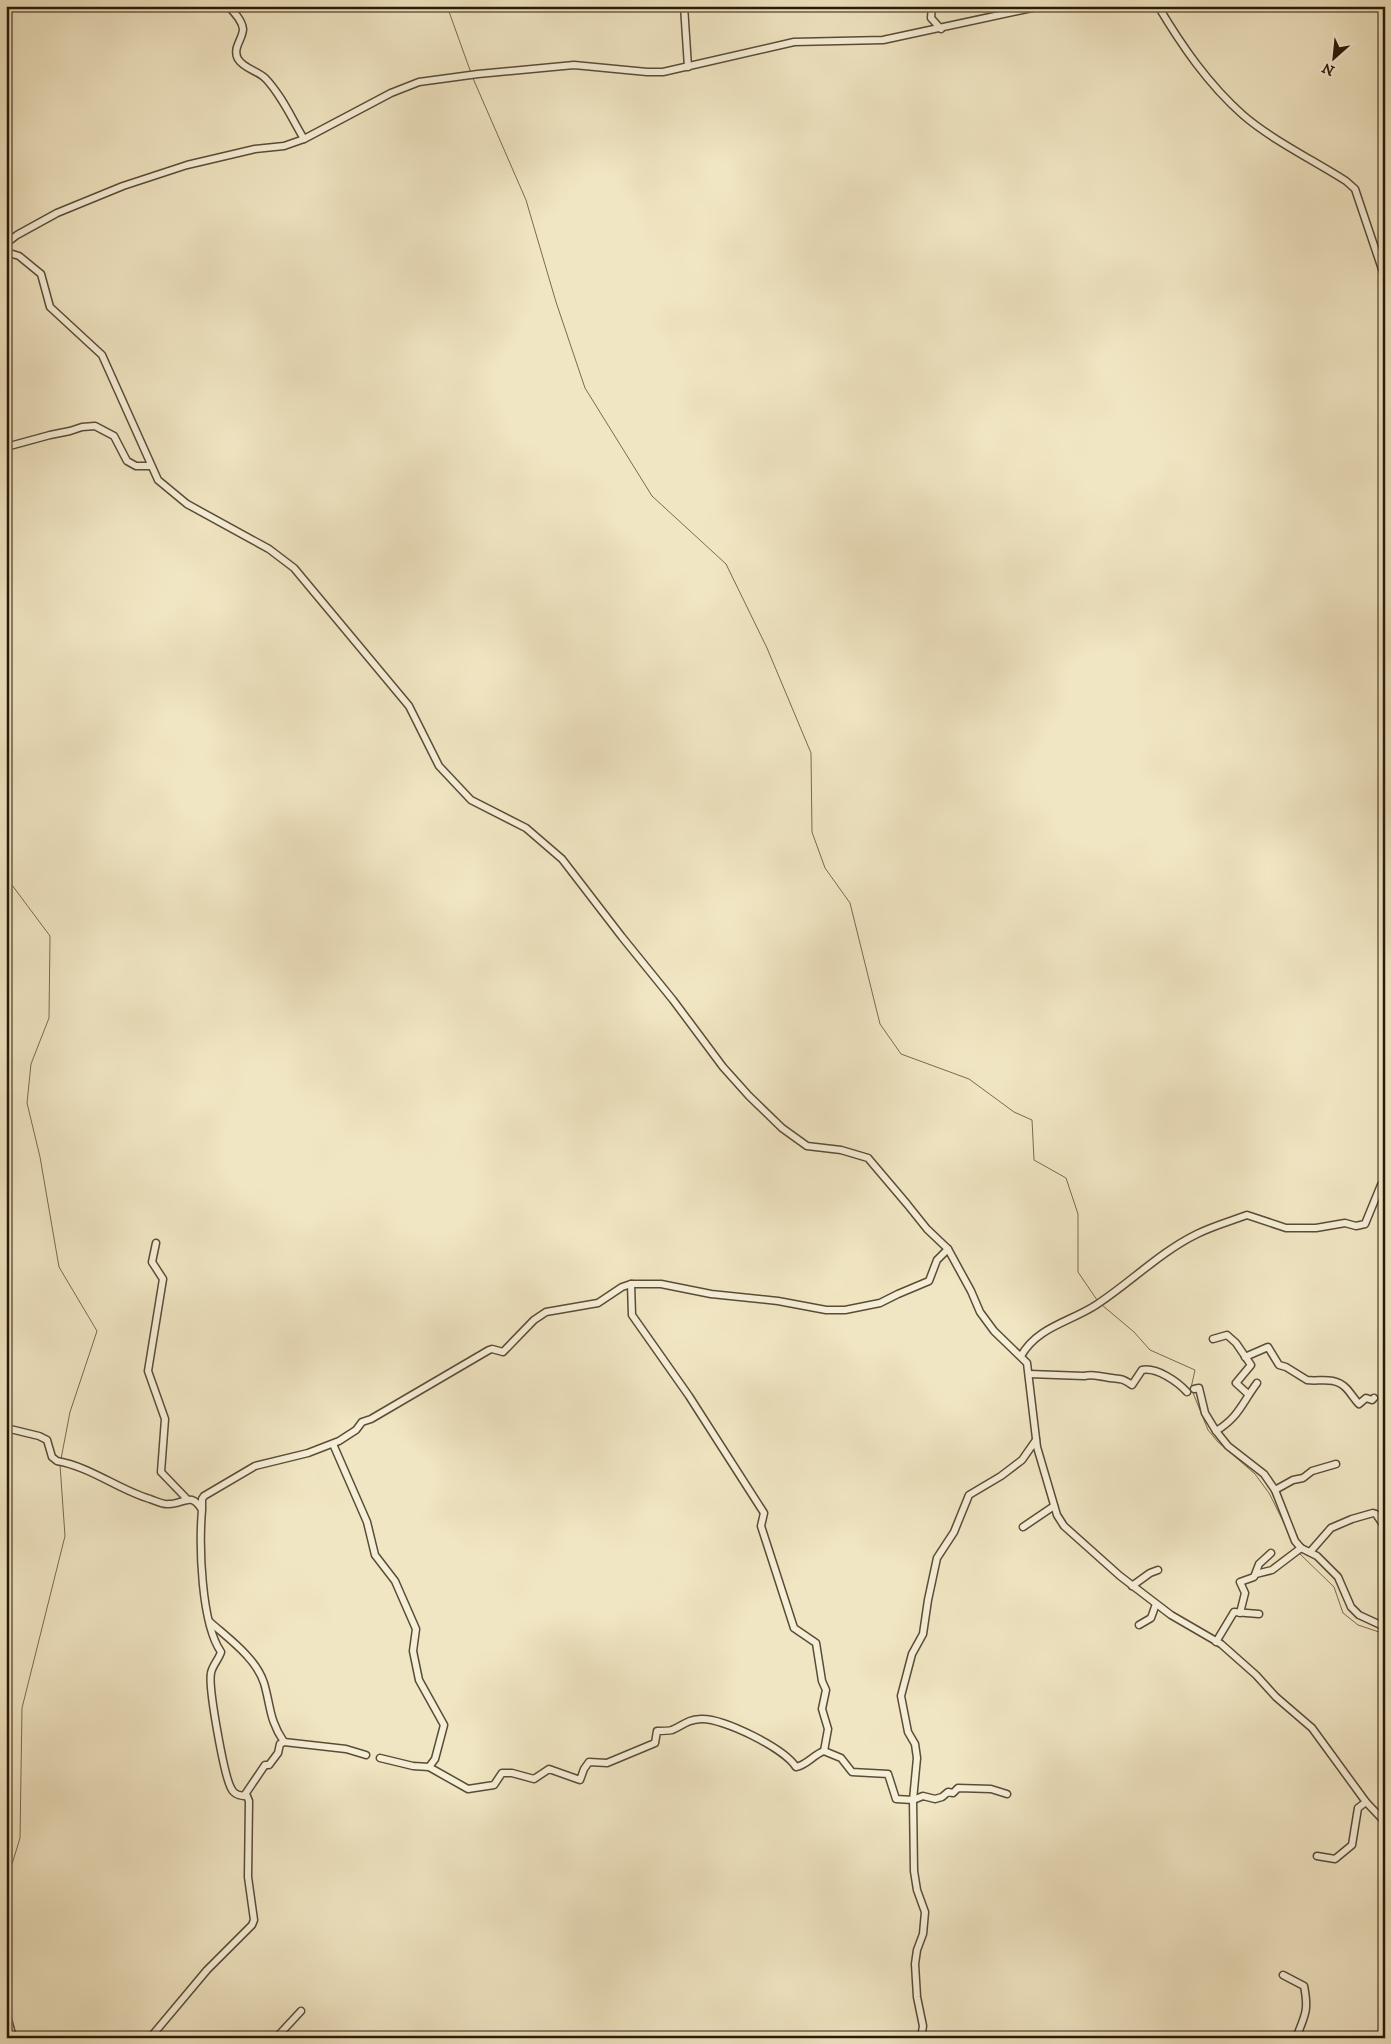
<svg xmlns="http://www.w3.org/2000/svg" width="1391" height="2044" font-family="'IM FELL DW Pica',serif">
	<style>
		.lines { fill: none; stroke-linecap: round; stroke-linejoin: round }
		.stream { stroke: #786a51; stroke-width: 1 }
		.minor-casing { stroke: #5b4c36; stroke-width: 9 }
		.minor { stroke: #f6efd8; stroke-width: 6 }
	</style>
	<rect width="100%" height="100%" fill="#f1e6c3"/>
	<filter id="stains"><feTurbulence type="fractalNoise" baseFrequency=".004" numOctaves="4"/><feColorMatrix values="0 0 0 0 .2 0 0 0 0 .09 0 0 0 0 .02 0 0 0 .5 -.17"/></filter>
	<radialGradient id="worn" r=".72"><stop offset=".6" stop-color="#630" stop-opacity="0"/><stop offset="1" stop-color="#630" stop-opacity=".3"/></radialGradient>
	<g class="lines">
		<g class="stream">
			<polyline points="447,6 471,73"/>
			<polyline points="472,76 526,200 556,302 585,388 652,496 726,564 767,648 811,753 812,832 825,868 850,903 880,1024 901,1054 969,1079 1014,1112 1032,1120 1034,1160 1066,1178 1078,1214 1078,1272 1097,1300"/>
			<polyline points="6,877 50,936 49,1018 31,1064 27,1103 40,1157 59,1267 97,1331 70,1412 61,1459"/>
			<polyline points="1102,1305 1134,1332 1150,1350 1195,1370 1191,1388 1208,1430 1218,1442 1255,1474 1269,1493 1288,1531"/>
			<polyline points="1299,1553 1334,1587 1343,1613 1358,1625 1385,1634"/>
			<polyline points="6,1884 20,1838 22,1708 65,1536 60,1465"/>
		</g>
		<g class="minor-casing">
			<g id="minor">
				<path d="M228,6C234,12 242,20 243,29C243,39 232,48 238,59C244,69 259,71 266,79C282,96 292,119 304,139"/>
				<polyline points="684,6 688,67"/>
				<polyline points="932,6 931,18 941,29"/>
				<path d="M1158,6C1182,46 1208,84 1243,115C1272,140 1313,160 1346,181L1355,189L1385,278"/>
				<polyline points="6,250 8,242 17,235 57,213 123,186 187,165 255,149 284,146 304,139 391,93 419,82 478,74 574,65 647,72 663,72 794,42 883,40 1041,6"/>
				<polyline points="6,252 19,256 41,274 50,307 102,355 158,480 187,504 269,549 294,568 409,706 439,766 471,800 526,828 562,859 622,937 673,1000 723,1067 749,1096 782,1128 807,1146 841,1150 868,1158 907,1204 927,1229 948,1249 971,1291 980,1312 994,1331 1027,1363 1037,1447 1057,1515 1064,1526 1120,1576 1171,1615 1221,1644 1256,1675 1276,1697 1312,1728 1366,1802 1385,1822"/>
				<polyline points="6,447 50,435 70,431 82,427 95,426 114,436 127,461 136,466 151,466"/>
				<polyline points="156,1243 152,1262 163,1279 148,1371 165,1419 161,1472 186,1498"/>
				<polyline points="631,1284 632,1315 689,1396 764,1513 761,1526 794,1628 816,1643 822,1681 826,1690 822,1709 828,1729 824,1751"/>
				<polyline points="1213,1339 1227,1335 1236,1343 1251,1365 1236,1383 1248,1394"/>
				<path d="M1021,1356C1037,1327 1070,1322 1096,1305C1130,1283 1160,1252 1197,1234C1213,1226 1231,1221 1247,1215L1286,1228H1316L1345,1223L1356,1226L1365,1224L1381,1185L1385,1183"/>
				<path d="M1245,1357L1268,1347L1279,1365L1286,1367L1307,1380C1319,1382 1334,1376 1346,1388C1351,1393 1354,1399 1359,1404L1366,1398L1372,1400L1374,1398"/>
				<path d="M1029,1374L1084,1376C1093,1374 1096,1376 1105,1377C1119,1380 1119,1376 1132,1385L1142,1370C1157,1367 1178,1382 1187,1392"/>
				<polyline points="1194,1389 1199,1388 1205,1413 1216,1431 1228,1446 1264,1474 1275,1490 1295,1541 1301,1548 1317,1556 1338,1577 1351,1607 1359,1615 1385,1627"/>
				<path d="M6,1428L39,1436L47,1440L52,1457L57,1461C91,1467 119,1490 150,1499C156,1501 163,1505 169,1504C184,1504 191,1491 202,1510C199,1546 201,1623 221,1652C219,1659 212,1666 211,1673C208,1687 224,1775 231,1788C234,1795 240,1796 247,1796L249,1801L248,1877L254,1920L252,1925L207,1970L150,2038"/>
				<path d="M1216,1431C1239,1417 1242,1403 1257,1383"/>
				<polyline points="333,1444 367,1522 375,1555 395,1581 416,1629 413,1651 419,1680 444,1725 435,1759 429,1767"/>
				<polyline points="1275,1490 1293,1480 1303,1478 1312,1471 1336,1464"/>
				<polyline points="202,1508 202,1499 204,1496 255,1466 308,1453 339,1441 356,1430 362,1422 371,1419 489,1350 492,1349 503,1352 534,1320 546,1312 598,1303 622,1287 631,1284 661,1284 711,1294 778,1301 826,1310 845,1310 880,1303 898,1294 929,1281 937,1260 948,1249"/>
				<polyline points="1023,1527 1054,1506"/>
				<polyline points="1310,1552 1331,1528 1352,1519 1373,1513 1376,1514 1382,1523"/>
				<polyline points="1256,1574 1272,1570 1301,1548"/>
				<polyline points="1132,1586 1150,1573 1158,1570"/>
				<polyline points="1240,1613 1245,1593 1240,1582 1254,1577 1259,1564 1271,1553"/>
				<path d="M210,1622C229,1639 256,1658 264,1683C271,1707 269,1720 284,1742L346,1749L366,1755"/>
				<polyline points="1139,1625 1151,1618 1156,1604"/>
				<polyline points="1216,1642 1234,1612 1259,1614"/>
				<path d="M380,1758L413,1766L429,1767L468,1789L494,1785L502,1773H512L534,1779L549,1769L580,1780L584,1769L589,1762L607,1763L655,1743L657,1731C661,1731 668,1731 672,1730C684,1725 686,1720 701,1719C723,1718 784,1748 796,1767C807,1765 813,1755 824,1751L841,1758L852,1772L888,1774L896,1799L913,1800L923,1796L935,1799L942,1797L948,1792L953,1793L958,1788L991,1789L1007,1794"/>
				<polyline points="244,1796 265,1765 269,1765 278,1753 280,1744 284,1742"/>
				<polyline points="1317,1856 1335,1859 1352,1845 1358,1808 1366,1802"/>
				<path d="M1283,1975L1304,1986C1309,2011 1305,2015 1296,2038"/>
				<polyline points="6,2012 13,2038"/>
				<polyline points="276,2038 301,2011"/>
				<polyline points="415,2038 416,2037"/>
				<polyline points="921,2038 923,2026 917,1997 915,1964 917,1950 923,1934 925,1912 917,1890 914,1871 913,1800 917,1758 915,1744 908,1732 901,1696 912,1654 923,1634 928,1600 937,1558 954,1532 969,1495 1001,1476 1022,1460 1036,1440"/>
			</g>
		</g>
		<use href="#minor" class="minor"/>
	</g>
	<rect width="1391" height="2044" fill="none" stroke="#f1e6c3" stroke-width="25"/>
	<rect x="8" y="8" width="1376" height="2029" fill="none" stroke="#291907" stroke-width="2.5"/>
	<rect x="12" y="12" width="1366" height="2019" fill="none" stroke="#291907"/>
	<g transform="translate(1334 58) rotate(207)" stroke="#f6efd8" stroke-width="4" paint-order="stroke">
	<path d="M0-4L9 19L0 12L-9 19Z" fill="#291907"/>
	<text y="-8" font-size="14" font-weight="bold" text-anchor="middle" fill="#291907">N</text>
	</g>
	<rect width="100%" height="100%" filter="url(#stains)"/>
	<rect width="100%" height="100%" fill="url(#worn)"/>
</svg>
